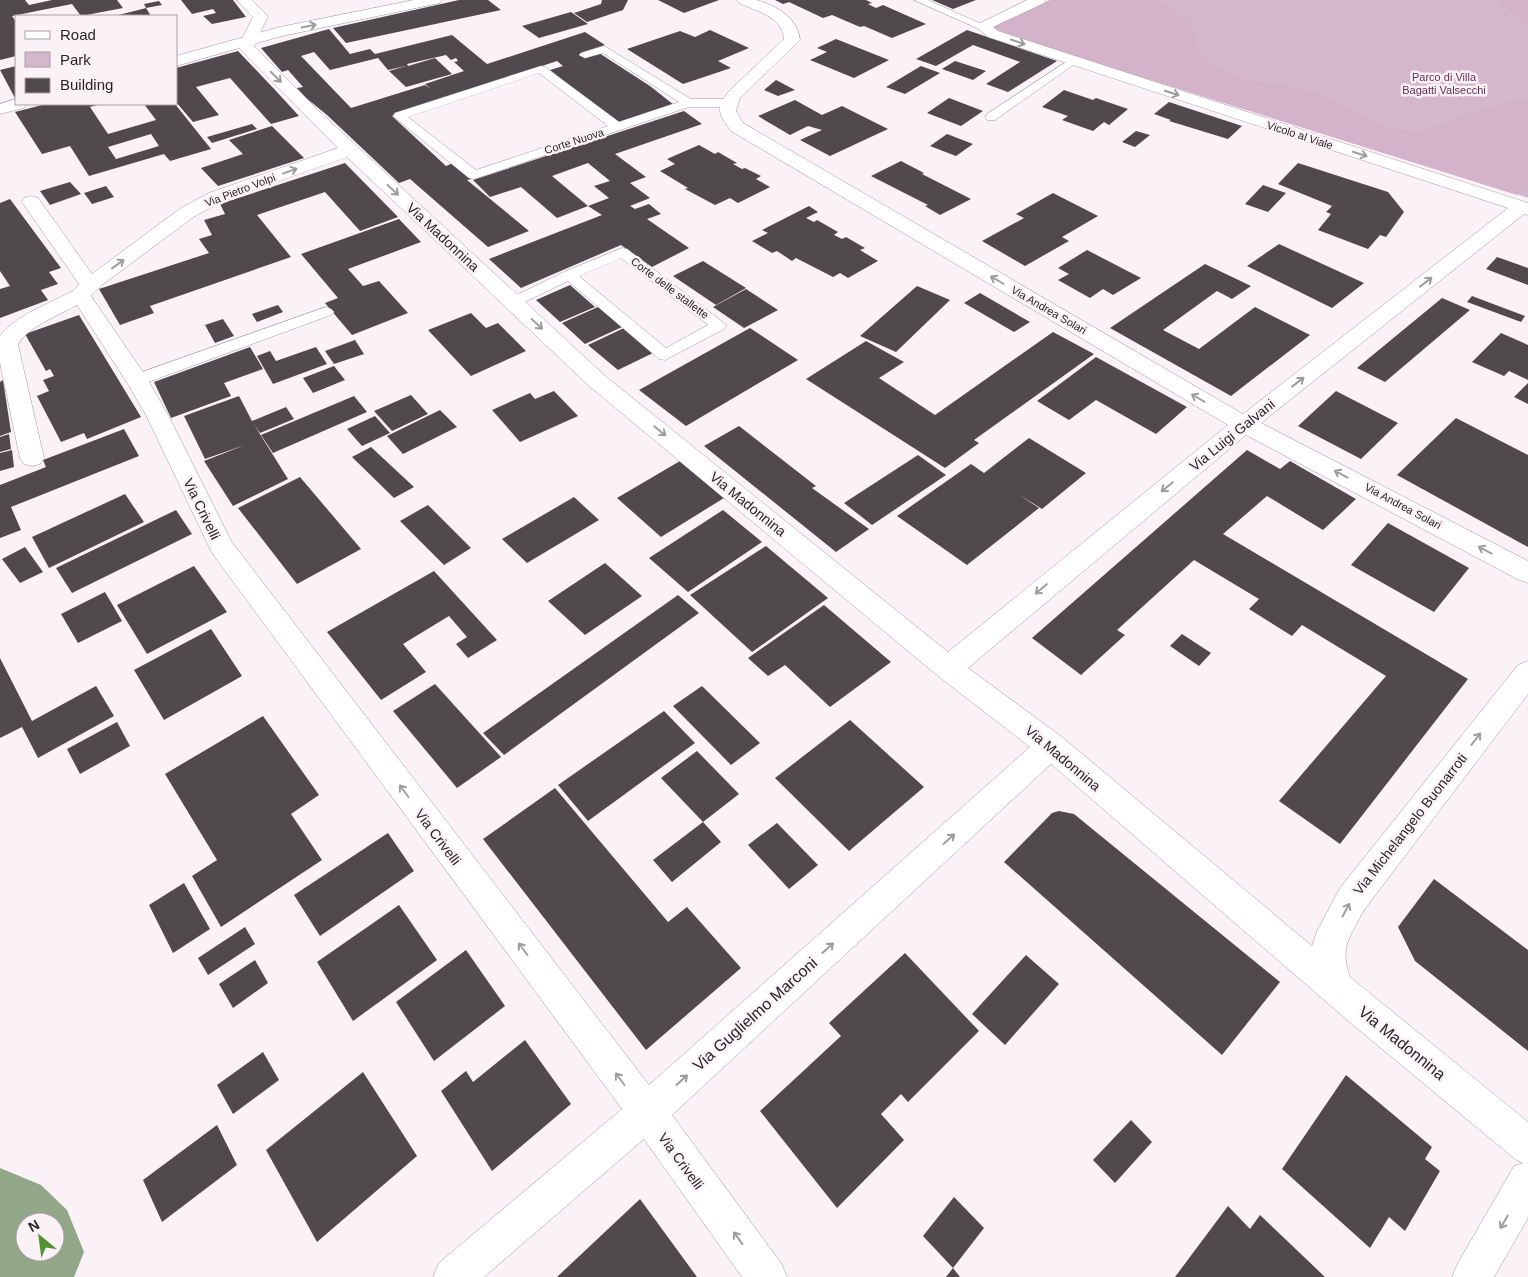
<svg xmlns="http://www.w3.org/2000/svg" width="1528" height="1277" font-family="Helvetica,sans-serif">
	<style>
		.green { fill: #d5b7cb }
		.forest { fill: #d4b2c9 }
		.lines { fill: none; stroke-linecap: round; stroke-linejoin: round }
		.river { fill: #92a788; fill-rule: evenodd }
		.building { fill: #50494d; fill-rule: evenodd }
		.service-casing { stroke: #a1999e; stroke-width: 1 }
		.minor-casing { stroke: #a1999e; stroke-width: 1 }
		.tertiary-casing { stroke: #a1999e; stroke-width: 1 }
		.service { fill: #fff; fill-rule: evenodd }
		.minor { fill: #fff; fill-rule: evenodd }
		.tertiary { fill: #fff; fill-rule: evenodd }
		.oneway { stroke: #9e9d9e }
		.labels { text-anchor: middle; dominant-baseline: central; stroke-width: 5; stroke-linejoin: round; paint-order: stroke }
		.far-park-label { font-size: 11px; fill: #5e3051; stroke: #fbf2f8 }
		.far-street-label { font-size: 11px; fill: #282527; stroke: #fbf2f8 }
		.street-label { font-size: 14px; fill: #282527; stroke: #fbf2f8 }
		.near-street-label { font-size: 16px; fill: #282527; stroke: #fbf2f8 }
	</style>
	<rect width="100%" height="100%" fill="#fbf2f8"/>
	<polygon class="green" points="1050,0 1528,0 1528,198 995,31"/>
	<g class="forest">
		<polygon points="1050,0 1159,0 1188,20 1192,27 1197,45 1206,60 1218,69 1249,80 1295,87 1320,95 1392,128 1420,131 1441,126 1464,115 1493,106 1528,99 1528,186 1517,195 995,31 994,26"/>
		<polygon points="1498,0 1528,0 1528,25 1501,5"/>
	</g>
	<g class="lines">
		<path class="river" d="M0,1168L41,1185L67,1210L84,1252L74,1277H0ZM25,1222H55V1252H25Z"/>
	</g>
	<g class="building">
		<polygon points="0,0 25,0 29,5 52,0 117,0 123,8 81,16 72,4 12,16 16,22 16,56 0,60"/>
		<polygon points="181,0 233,0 246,17 212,24 203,16 216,13 213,9 192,14"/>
		<polygon points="459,0 488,0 501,10 346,43 333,28"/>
		<polygon points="602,0 628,0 623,10 587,22 574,13 601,4"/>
		<polygon points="658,0 719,0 684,13"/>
		<polygon points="775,0 866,0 872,3 868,4 876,8 883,5 926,24 892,38 864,26 860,27 832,15 823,18 789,2 783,4"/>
		<polygon points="932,0 976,0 953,9"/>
		<polygon points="159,1 162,5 146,8 151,16 115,16 146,8 144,4"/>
		<polygon points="571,12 588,24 539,38 522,26"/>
		<path d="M329,29L350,54L370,49L375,54L452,35L487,64L585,32L605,45L581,53H599L650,86L674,105L616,123L550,70L563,66L557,61L392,116L446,166L453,163L472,179L467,180L529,231L488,247L410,179L399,183L327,115L306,98L297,88L303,87L288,70L282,72L261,48ZM314,52L330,70L378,58L388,70L406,66L389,71L406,87L452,74L435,58L408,66L407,64L446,55L451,60L456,58L458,61L454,62L464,71L425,84L431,89L425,85L351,108L301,56Z"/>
		<polygon points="710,30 749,48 718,61 731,68 683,84 627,49 680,31 695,37"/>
		<polygon points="967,30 1057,61 1008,92 986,84 1020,62 973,45 936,66 916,59"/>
		<polygon points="836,39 889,60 854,78 810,60 827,52 817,48"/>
		<polygon points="238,51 276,91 299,116 271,124 230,78 196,87 219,115 193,122 176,102 176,68"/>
		<polygon points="955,61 986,71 973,80 942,69"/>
		<polygon points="16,66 16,98 15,98 0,70"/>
		<polygon points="921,66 940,73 905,94 886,87"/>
		<polygon points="776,80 795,90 778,96 764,90"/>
		<polygon points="1064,90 1093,100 1096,98 1128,109 1109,125 1104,122 1093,131 1062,120 1068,116 1042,107"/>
		<polygon points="949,98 983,111 961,126 927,113"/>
		<polygon points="795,100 822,115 842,106 888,129 830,156 800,140 822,130 808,126 790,135 758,116"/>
		<polygon points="1169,102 1242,126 1228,139 1169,121 1171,120 1154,114"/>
		<path d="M46,104H100L90,107L108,134L156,120L144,104H175L211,149L170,161L164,154L89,176L70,146L42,154L15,112ZM151,134L159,146L116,159L108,147Z"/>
		<polygon points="684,111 702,124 615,154 646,177 630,183 650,198 630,206 635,209 649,204 661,214 647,219 689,248 652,267 621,245 521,288 489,259 602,215 588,206 609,198 594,186 610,181 588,163 552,176 588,206 557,218 521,187 490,197 473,180"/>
		<polygon points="252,124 257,129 212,143 207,137"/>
		<polygon points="272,126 304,158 218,186 201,168 243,154 229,140"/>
		<polygon points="1136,131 1150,135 1135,147 1122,142"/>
		<polygon points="947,134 973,144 956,156 930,146"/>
		<polygon points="699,145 715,154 718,152 737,163 733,164 742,169 745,168 761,176 756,179 770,187 738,203 730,198 715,205 685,189 688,188 660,171 675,164 667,159"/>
		<polygon points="901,161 924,173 922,174 971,199 940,215 925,206 928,205 871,176"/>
		<polygon points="345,163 398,217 360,231 325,192 257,215 291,257 150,306 154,313 120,325 99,289 209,253 199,239 212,235 204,220 225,214 220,204"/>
		<polygon points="1298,163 1388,192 1404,212 1386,237 1380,235 1368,249 1318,230 1331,214 1326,212 1332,206 1278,184"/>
		<polygon points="70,182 81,194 50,205 40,191"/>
		<polygon points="1263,185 1286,193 1268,212 1245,204"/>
		<polygon points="106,186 114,197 92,204 84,193"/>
		<polygon points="1053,193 1098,216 1062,237 1069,241 1025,266 982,241 1024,218 1016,214"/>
		<polygon points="10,199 61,268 49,272 58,284 41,290 48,300 0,318 0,289 10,286 0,271 0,203"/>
		<polygon points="809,206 818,212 806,218 814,222 817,220 838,232 834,235 842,239 846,237 865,248 860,250 878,261 848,278 840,273 833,277 796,258 792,261 777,251 772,253 752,241 768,233 762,230"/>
		<polygon points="399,219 421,242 348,269 363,286 379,281 408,313 352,335 325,303 338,298 301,254"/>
		<polygon points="1279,244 1364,283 1332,308 1247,266"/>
		<polygon points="1087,250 1141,278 1113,295 1103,289 1090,298 1058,280 1069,274 1058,268"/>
		<polygon points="1497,257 1528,268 1528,285 1486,269"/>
		<polygon points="703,261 746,288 716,305 673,276"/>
		<polygon points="1205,264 1251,286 1232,299 1217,291 1163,330 1199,349 1255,307 1310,335 1231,396 1110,328"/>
		<polygon points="570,285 595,307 560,322 536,300"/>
		<polygon points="917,286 950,300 896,352 860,336"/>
		<polygon points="746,289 778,310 744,328 713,307"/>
		<polygon points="980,293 1030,322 1014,332 964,303"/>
		<polygon points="1472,296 1525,316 1521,322 1467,302"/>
		<polygon points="1442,298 1470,310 1385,382 1357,368"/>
		<polygon points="278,305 283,312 257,322 252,314"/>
		<polygon points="598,307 622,327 585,344 562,323"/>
		<polygon points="471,313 486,328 498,323 526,351 471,376 428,330"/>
		<polygon points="79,315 141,417 87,439 84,433 61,442 37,396 49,391 43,380 54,376 50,369 46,371 25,334"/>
		<polygon points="223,319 234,336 215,343 205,325"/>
		<polygon points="624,328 653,353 618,370 588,345"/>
		<polygon points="750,328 798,360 686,426 639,390"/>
		<polygon points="1053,332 1094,354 974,440 979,443 945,468 806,379 866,341 904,362 879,378 935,415"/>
		<polygon points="1501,333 1528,345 1528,380 1509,371 1504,376 1472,362"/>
		<polygon points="355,340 364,354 334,364 325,351"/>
		<polygon points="250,347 263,369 224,383 231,396 171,418 154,382"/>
		<polygon points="316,347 327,364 273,384 257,356 270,351 276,361"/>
		<polygon points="1096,357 1187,407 1156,434 1096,400 1069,420 1037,401"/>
		<polygon points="334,366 345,380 313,393 303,378"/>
		<polygon points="3,380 11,432 0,436 0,382"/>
		<polygon points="1528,383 1528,404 1514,397"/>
		<polygon points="554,391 578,416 520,442 492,410 530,393 535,399"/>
		<polygon points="1336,391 1398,423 1361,459 1298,426"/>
		<polygon points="411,395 428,414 392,431 374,411"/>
		<polygon points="239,396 252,421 286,407 294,419 260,433 253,423 288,479 233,506 204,461 245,445 205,459 184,416"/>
		<polygon points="354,396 367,412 273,453 261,435"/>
		<polygon points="440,410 457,427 403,454 387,436"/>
		<polygon points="375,416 390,433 362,446 347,429"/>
		<polygon points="1456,418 1528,455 1528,547 1397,475"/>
		<polygon points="739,426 816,486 812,488 869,529 836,552 704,446"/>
		<polygon points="124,429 139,456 11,507 21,530 0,538 0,485 46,467 43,460"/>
		<polygon points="9,434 11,449 0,452 0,437"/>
		<polygon points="1029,438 1086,473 1042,509 1018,494 1039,508 967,565 897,516 971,464 984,473"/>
		<polygon points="371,447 414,487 394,498 352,457"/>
		<polygon points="12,450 14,467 0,471 0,453"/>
		<polygon points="1247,450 1280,469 1290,461 1356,499 1323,530 1267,496 1223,534 1468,679 1340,844 1279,801 1386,676 1302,625 1292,636 1249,609 1259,599 1194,560 1117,630 1125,635 1081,675 1032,638"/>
		<polygon points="918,455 946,475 872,525 844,503"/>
		<polygon points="680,461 724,498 661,537 617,498"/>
		<polygon points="300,477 361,549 297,584 238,508"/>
		<polygon points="125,494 144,522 49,568 32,537"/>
		<polygon points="574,497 599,520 527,563 502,539"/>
		<polygon points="428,505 471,548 444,565 400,521"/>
		<polygon points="176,510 192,534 72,593 56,568"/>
		<polygon points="723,510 762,542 688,592 649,558"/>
		<polygon points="1388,523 1469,568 1434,612 1351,565"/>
		<polygon points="766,546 828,598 752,652 690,595"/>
		<polygon points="25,547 43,572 20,583 2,559"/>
		<polygon points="605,563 642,596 585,635 548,601"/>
		<polygon points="194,566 227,612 147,654 117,605"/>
		<polygon points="434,571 497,640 468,658 456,644 467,637 449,616 403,644 426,672 381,700 327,632"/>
		<polygon points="105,592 122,621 78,643 61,614"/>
		<polygon points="678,595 699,613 504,755 483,733"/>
		<polygon points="824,605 891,662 830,707 785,665 768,676 748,658"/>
		<polygon points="211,629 242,676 164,720 134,670"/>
		<polygon points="1182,634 1211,653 1199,666 1170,646"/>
		<polygon points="0,658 32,721 96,686 114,716 38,758 22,727 0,738"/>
		<polygon points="435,684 501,757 457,788 393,711"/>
		<polygon points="702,686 760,743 731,765 673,706"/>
		<polygon points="664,711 695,743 588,821 558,785"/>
		<polygon points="263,716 319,795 291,814 322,860 221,927 192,876 217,860 165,774"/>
		<polygon points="850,720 924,787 849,851 775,778"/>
		<polygon points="117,722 130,746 80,774 67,749"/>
		<polygon points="697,751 739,794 703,822 721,842 672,882 653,860 703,822 661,778"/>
		<polygon points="555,788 668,922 687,907 741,968 646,1050 483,839"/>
		<polygon points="1059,811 1074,814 1280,982 1222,1055 1004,862 1052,813"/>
		<polygon points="777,823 818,865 789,889 748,845"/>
		<polygon points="388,833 414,871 320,936 294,895"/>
		<polygon points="1434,879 1528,950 1528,1051 1415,961 1398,927"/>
		<polygon points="184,883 210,929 173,953 149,905"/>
		<polygon points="399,905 437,960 353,1021 317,962"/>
		<polygon points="245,927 255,944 208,975 198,958"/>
		<polygon points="466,950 505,1006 434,1061 396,1002"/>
		<polygon points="905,953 979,1031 908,1102 901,1094 881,1114 904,1140 837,1208 760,1111 841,1036 829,1023"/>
		<polygon points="1026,955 1059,984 1005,1045 972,1014"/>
		<polygon points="255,960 268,983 233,1008 219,984"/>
		<polygon points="525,1040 571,1104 492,1171 441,1091 466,1071 473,1082"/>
		<polygon points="263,1052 279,1080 233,1114 217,1085"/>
		<polygon points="363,1072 417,1156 317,1242 266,1150"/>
		<polygon points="1346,1075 1432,1147 1425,1159 1440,1171 1405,1231 1389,1217 1370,1248 1282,1169"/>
		<polygon points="1131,1120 1152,1142 1115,1183 1093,1160"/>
		<polygon points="217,1125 237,1165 162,1222 143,1180"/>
		<polygon points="954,1197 984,1228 953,1268 923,1236"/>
		<polygon points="640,1199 697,1277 557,1277"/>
		<polygon points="1228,1206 1250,1229 1260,1215 1325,1277 1175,1277"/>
		<polygon points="953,1268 960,1277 946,1277"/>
	</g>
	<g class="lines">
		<g class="service-casing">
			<g id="service">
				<polygon points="914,0 928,0 988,27 983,30 979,29"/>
				<path d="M604,46L691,99H728L734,103L728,107H689L474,179L469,178L393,116L395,113L541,66L545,67L619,122L679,102L603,53L585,58L579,55L581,53ZM539,73L608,126L476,170L408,117Z"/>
				<polygon points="1072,58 1076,59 1078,61 1076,63 995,120 987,120 985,117 987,114"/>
				<path d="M622,248L627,249L724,323L727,326L724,329L665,360L659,359L568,281L518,305H508L506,302L508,299L564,272ZM621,258L708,325L666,348L579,276Z"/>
				<polygon points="326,307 331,309 334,312 331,315 143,384 137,385 131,384 129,380 131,376"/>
			</g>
		</g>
		<g class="minor-casing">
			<path id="minor" d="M237,0H252L268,16L254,46L321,113L604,375L948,652L1228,425L731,131C718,114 716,109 728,92L784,39C783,17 756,11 739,3L737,0C743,0 751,0 756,0C776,5 798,18 800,40L740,98L736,111L743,123L1243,414L1508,208L988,37L976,27L978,24L1027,0H1046L1044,3L993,27L998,31L1528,203V215L1524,214L1261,423L1528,561V583L1519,580L1246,435L968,668L1062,737L1312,946L1317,931L1340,888L1518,665L1528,661V694L1364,910C1350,937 1339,947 1350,977L1528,1122V1218L1494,1277H1452L1458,1263L1514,1166L1523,1163L1515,1159L1353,1025L1051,764L672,1115L781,1263L787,1277H742L644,1139L484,1277H433L439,1263L622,1109L212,553L146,415L126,381L77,305C61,314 24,329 18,345L44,458L40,464L32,466L24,464L20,458L0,363V336C13,317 52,302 73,291L79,284L22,202L24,198L31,196L38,198L92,274L181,208L209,193L338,148L238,47L253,17ZM347,157L588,385L938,676L1030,747L649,1085L231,541L168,415L145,375L91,296L102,285L195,216L223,201Z"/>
		</g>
		<g class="tertiary-casing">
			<g id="tertiary">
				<polygon points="414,0 442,0 440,3 435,4 282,36 176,66 176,56 280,27"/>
				<polygon points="16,99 16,104 26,104 24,108 0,114 0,104"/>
			</g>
		</g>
		<use href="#service" class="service"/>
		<use href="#minor" class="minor"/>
		<use href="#tertiary" class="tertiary"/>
	</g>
	<defs><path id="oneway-shaft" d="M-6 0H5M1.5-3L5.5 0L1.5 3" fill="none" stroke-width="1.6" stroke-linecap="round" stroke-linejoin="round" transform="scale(1.25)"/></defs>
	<g class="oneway">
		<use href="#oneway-shaft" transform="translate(309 26) rotate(-12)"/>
		<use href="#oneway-shaft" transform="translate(1018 42) rotate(19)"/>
		<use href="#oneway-shaft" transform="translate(276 77) rotate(45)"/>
		<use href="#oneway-shaft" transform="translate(1172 93) rotate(18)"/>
		<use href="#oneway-shaft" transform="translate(1360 154) rotate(18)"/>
		<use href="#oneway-shaft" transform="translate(290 171) rotate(-20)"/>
		<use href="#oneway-shaft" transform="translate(393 190) rotate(43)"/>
		<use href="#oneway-shaft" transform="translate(118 264) rotate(-36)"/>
		<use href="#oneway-shaft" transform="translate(997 280) rotate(-150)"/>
		<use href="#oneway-shaft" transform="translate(1426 282) rotate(-38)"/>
		<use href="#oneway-shaft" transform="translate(537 324) rotate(43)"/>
		<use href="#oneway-shaft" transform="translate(1298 382) rotate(-38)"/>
		<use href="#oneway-shaft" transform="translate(1198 398) rotate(-150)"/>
		<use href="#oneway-shaft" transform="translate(660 431) rotate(39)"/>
		<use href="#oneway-shaft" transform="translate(1341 474) rotate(-152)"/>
		<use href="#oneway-shaft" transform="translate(1167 487) rotate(141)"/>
		<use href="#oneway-shaft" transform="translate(1485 550) rotate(-152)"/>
		<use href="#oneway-shaft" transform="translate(1041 589) rotate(140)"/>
		<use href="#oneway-shaft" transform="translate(1476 739) rotate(-52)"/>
		<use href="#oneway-shaft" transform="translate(404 791) rotate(-127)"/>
		<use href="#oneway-shaft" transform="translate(949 839) rotate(-42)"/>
		<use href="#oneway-shaft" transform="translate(1346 910) rotate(-62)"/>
		<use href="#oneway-shaft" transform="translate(828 948) rotate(-42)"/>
		<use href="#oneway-shaft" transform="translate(523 949) rotate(-127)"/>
		<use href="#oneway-shaft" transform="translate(620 1079) rotate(-127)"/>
		<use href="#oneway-shaft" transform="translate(682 1080) rotate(-42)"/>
		<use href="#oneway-shaft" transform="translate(1504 1222) rotate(120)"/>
		<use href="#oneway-shaft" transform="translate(738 1238) rotate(-126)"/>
	</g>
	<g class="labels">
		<g class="far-park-label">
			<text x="1444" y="77">Parco di Villa<tspan x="1444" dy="13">Bagatti Valsecchi</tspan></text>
		</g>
		<g class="far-street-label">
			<text transform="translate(1300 135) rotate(18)">Vicolo al Viale</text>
			<text transform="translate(574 141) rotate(-18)">Corte Nuova</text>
			<text transform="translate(240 190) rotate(-21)">Via Pietro Volpi</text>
			<text transform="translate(670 288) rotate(37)">Corte delle stallette</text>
			<text transform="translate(1049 310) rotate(30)">Via Andrea Solari</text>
			<text transform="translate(1403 506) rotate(28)">Via Andrea Solari</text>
		</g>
		<g class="street-label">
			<text transform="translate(443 237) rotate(43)">Via Madonnina</text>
			<text transform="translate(1232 435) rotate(-39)">Via Luigi Galvani</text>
			<text transform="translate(748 504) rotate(39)">Via Madonnina</text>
			<text transform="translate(202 509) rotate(64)">Via Crivelli</text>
			<text transform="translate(1063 758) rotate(40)">Via Madonnina</text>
			<text transform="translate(1410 824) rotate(-52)">Via Michelangelo Buonarroti</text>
			<text transform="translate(438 837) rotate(53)">Via Crivelli</text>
			<text transform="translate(681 1161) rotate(54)">Via Crivelli</text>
		</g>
		<g class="near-street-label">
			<text transform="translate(755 1014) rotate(-42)">Via Guglielmo Marconi</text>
			<text transform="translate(1402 1043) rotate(39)">Via Madonnina</text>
		</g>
	</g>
	<rect x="15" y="15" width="162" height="90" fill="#fbf2f8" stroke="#a7a0a4"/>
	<rect x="25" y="31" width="25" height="8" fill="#ffffff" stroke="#a7a0a4"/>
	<text x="60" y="40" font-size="15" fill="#282527">Road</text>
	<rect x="25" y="52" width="25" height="15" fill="#d5b7cb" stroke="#a7a0a4"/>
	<text x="60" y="65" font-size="15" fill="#282527">Park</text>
	<rect x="25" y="78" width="25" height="15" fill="#50494d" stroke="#a7a0a4"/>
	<text x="60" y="90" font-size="15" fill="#282527">Building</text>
	<g transform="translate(40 1237) rotate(331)"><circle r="24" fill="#fbf2f8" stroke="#a7a0a4"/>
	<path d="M0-4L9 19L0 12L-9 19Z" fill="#569130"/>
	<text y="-8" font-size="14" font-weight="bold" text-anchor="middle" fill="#282527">N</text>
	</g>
</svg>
